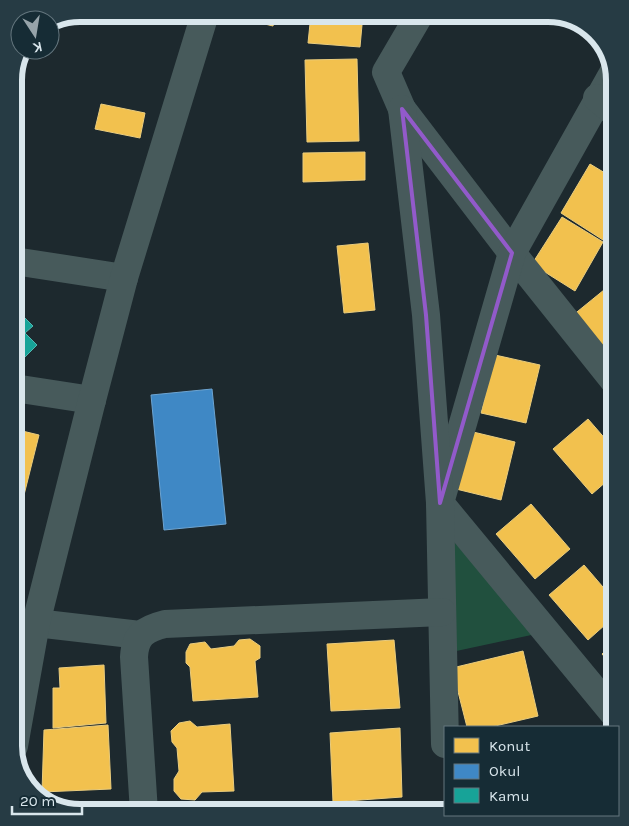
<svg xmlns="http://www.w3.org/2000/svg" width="629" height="826" font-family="Karla,sans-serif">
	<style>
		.green { fill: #21503e }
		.homes { fill: #f2c14e; stroke: #eacc7d }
		.schools { fill: #3f88c5; stroke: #6da4d1 }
		.public { fill: #17a398; stroke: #51b7b1 }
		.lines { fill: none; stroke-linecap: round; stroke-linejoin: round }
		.minor { stroke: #475a5b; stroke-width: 28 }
		.marked { fill: none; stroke: #925aca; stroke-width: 4; stroke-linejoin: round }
		.rim { fill: none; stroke: #d9e6ec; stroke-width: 6 }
	</style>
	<rect width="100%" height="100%" fill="#1d292e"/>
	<polygon class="green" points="446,533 536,634 447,653"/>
	<g class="homes">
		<polygon points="237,14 276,14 273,26 236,17"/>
		<polygon points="311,14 363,14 360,47 308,43"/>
		<polygon points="357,59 359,141 307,142 305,60"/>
		<polygon points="101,104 145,113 140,138 95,129"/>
		<polygon points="365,152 365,180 303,182 303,153"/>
		<polygon points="590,164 615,179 615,219 603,240 561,213"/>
		<polygon points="562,217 603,242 575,291 532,264"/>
		<polygon points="368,243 375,310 344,313 337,246"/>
		<polygon points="615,281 615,368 572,316"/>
		<polygon points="495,355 540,365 526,423 481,413"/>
		<polygon points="588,419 615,450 615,474 592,494 553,449"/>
		<polygon points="14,429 39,435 18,519 14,518"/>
		<polygon points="469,431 515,442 501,500 456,489"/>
		<polygon points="531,504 570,549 535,579 496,534"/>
		<polygon points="615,505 615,520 608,511"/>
		<polygon points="584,565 615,601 615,616 588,640 549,595"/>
		<polygon points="250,639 260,646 260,658 255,661 258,697 193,701 190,667 186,663 186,652 190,644 205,642 211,649 234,646 239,640"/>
		<polygon points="394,640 400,708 331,711 327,644"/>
		<polygon points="615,642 615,669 602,654"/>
		<polygon points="523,651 538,716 491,727 467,727 452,668"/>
		<polygon points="104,665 106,723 53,728 53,688 60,688 59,668"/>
		<polygon points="190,721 197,727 230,724 234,791 202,792 195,800 181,799 174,791 174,779 179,771 177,748 172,742 171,731 179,723"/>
		<polygon points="108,725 111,789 42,792 44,730"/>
		<polygon points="400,728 402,797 333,802 330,733"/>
	</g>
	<polygon class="schools" points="212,389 226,524 164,530 151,395"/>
	<polygon class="public" points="14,307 33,326 25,333 37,345 14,368"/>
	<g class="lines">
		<g class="minor">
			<polyline points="420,14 386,72 402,109 512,253 615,382"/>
			<polyline points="613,73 512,253 440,503 615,715"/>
			<polyline points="597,98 615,113"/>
			<polyline points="402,109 426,315 440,503 445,744"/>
			<polyline points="14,261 124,278"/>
			<polyline points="14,388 92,400"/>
			<polyline points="36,623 140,635"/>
			<polyline points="14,746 36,623 92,400 124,278 205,14"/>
			<path d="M144,812L134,657C135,635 145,629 165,624L442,612"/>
		</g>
	</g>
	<path class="marked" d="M402,109L512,253L440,503L426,315Z"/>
	<path d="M0 0H629V826H0ZM80 22H548A58 58 0 0 1 606 80V746A58 58 0 0 1 548 804H80A58 58 0 0 1 22 746V80A58 58 0 0 1 80 22Z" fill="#263b44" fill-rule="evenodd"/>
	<path class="rim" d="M80 22H548A58 58 0 0 1 606 80V746A58 58 0 0 1 548 804H80A58 58 0 0 1 22 746V80A58 58 0 0 1 80 22Z"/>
	<rect x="444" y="726" width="175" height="90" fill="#162c35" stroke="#64767e"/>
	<rect x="454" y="738" width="25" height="15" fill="#f2c14e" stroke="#64767e"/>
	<text x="489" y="751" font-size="15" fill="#d9e6ec">Konut</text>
	<rect x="454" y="764" width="25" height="15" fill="#3f88c5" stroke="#64767e"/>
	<text x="489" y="776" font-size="15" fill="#d9e6ec">Okul</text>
	<rect x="454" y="788" width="25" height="15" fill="#17a398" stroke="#64767e"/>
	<text x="489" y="801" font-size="15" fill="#d9e6ec">Kamu</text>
	<g transform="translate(35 35) rotate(168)"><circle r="24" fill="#162c35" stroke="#64767e"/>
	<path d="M0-4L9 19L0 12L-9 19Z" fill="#97a4aa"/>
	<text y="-8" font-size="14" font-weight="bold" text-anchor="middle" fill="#d9e6ec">K</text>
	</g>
	<path d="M12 806v8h70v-8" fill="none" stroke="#d9e6ec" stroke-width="2.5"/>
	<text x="20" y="806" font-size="15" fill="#d9e6ec" stroke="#162c35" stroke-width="4" paint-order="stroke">20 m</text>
</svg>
